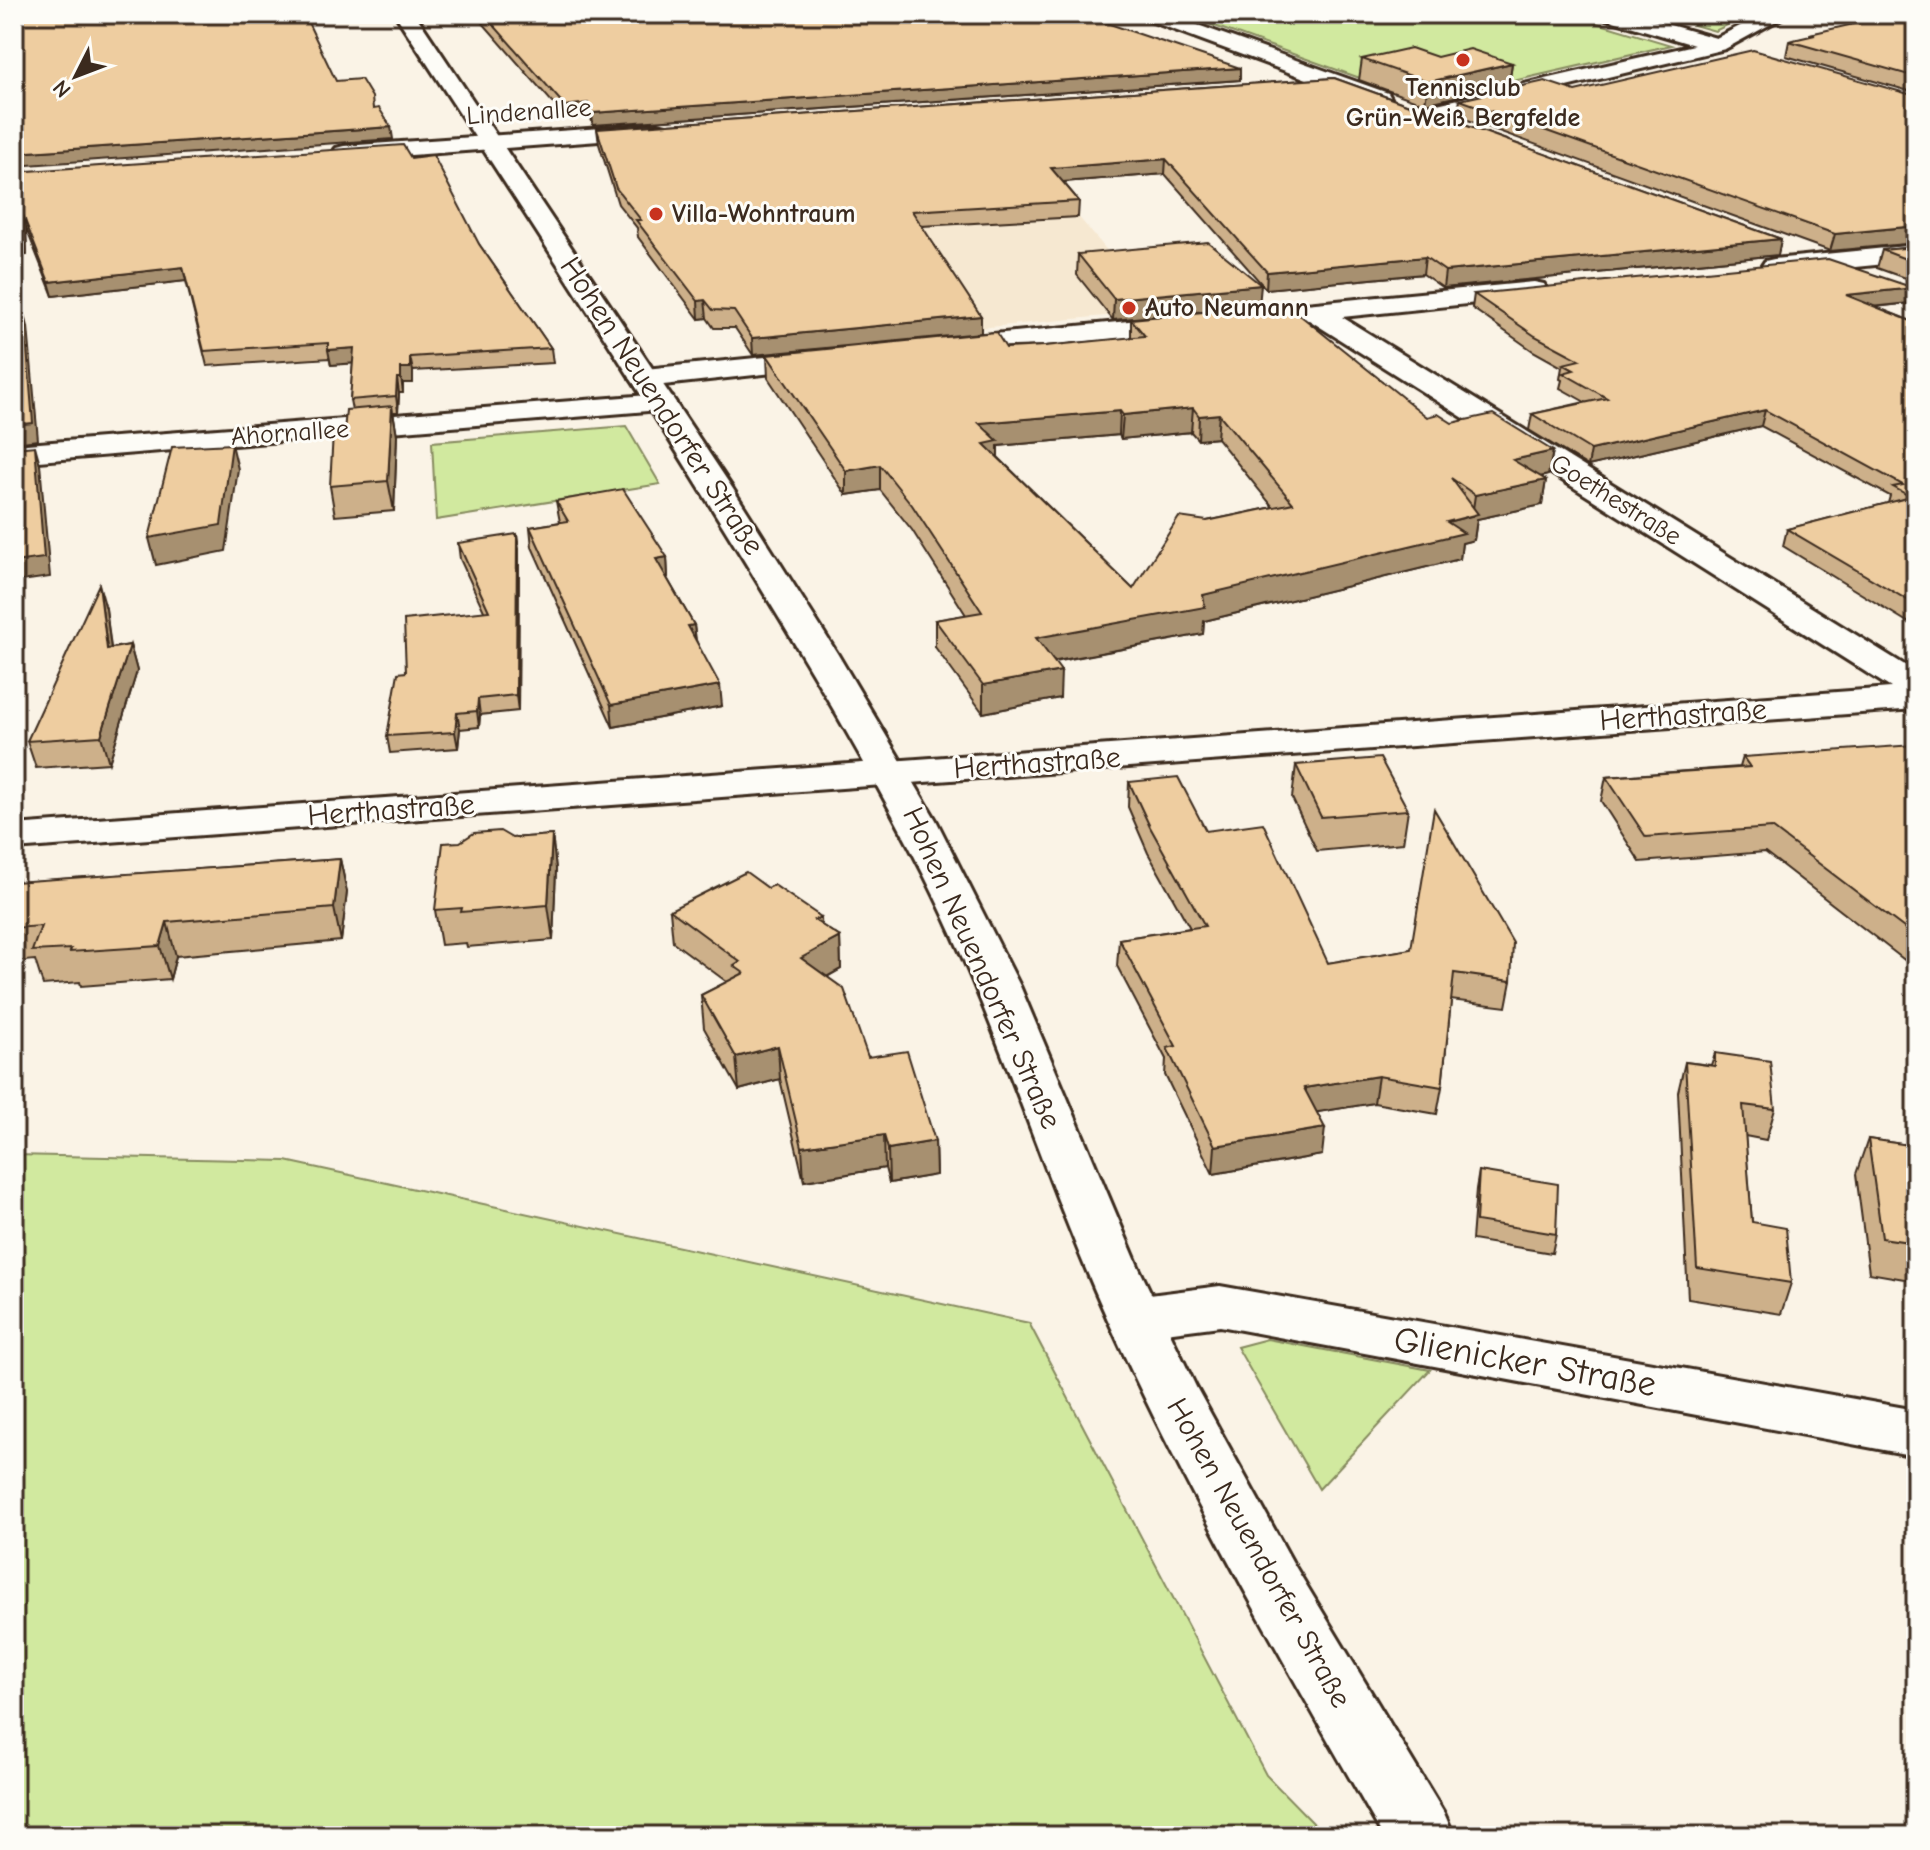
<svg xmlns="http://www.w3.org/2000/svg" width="1930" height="1850" font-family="'Comic Neue',sans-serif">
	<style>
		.built { fill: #f6e8d1 }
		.green { fill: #d1e99f; stroke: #868a5e; stroke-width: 2 }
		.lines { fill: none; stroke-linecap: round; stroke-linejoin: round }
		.street-casing { stroke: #3b2a1e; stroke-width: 6 }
		.secondary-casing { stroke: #3b2a1e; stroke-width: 6 }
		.street { fill: #fdfcf7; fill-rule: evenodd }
		.secondary { fill: #fdfcf7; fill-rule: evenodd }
		.wall { fill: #cdb08a; stroke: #3b2a1e; stroke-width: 2; fill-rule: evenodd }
		.shaded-wall { fill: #a79070; stroke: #3b2a1e; stroke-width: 2 }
		.building { fill: #eecda0; stroke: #3b2a1e; stroke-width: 2; fill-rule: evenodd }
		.poi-dot { fill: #c8321e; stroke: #fdfcf7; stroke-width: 3 }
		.labels { text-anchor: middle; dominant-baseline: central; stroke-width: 6; stroke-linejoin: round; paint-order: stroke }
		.far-poi-label { font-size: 26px; font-weight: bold; fill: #3b2a1e; stroke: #fdfcf7; text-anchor: start }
		.far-street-label { font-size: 26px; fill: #3b2a1e; stroke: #fdfcf7 }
		.street-label { font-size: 30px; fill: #3b2a1e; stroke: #fdfcf7 }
		.near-street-label { font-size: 36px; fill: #3b2a1e; stroke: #fdfcf7 }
	</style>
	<rect width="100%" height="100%" fill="#faf3e6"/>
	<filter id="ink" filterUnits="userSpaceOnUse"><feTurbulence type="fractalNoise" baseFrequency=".0125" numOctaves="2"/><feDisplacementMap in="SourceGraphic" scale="16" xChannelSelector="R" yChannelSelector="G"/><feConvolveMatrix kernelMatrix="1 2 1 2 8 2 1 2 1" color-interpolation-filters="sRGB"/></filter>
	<g filter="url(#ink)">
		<polygon class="built" points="1072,209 1158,311 947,331 908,222"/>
		<g class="green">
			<polygon points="1181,14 1567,14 1671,45 1439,98 1410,96"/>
			<polygon points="1655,14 1750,14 1715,31"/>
			<polygon points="626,426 660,484 436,520 432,442"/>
			<polygon points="14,1155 286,1161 1029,1323 1266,1775 1318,1828 1314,1836 14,1836"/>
			<polygon points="1267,1339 1430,1370 1319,1489 1237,1347"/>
		</g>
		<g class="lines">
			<g class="street-casing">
				<g id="street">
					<polygon points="1139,14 1167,14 1388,93 1391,98 1380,105 1372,103 1142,18"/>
					<polygon points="1600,14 1631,14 1716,38 1764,14 1789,14 1725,49 1424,121 1413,114 1424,107 1694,45 1603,18"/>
					<polygon points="658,124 666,126 669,131 666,136 344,160 336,158 332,153 336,148 344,146"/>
					<polygon points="1916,245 1916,261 1774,275 1765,273 1761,267 1765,261 1774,259"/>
					<polygon points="1534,282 1544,284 1547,290 1544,296 1342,317 1916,672 1916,709 14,849 14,825 1891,688 1309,320 942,357 932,354 928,348 932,342 942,339"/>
					<polygon points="826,351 836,354 840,360 836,366 645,387 635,384 630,378 635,372 645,369"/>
					<polygon points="661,394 672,397 676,403 672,409 14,463 14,445"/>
					<polygon points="1220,1286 1916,1410 1916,1456 1220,1326 1134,1337 1115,1331 1107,1317 1115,1303 1134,1297"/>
				</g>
			</g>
			<g class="secondary-casing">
				<path id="secondary" d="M395,14H415L733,489L837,653L936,820L1020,986L1138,1266L1196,1387L1293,1563L1444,1813L1454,1836H1383C1286,1667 1189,1498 1108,1320C1042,1174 997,1020 925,877C862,752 789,633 716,515C612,346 503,180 395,14Z"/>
			</g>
			<use href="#street" class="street"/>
			<use href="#secondary" class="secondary"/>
		</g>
		<g class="wall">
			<polygon points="475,14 1080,14 1240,80 593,125 590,115 566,118"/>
			<polygon points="1916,14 1916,93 1786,56 1789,41 1810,37 1810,34"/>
			<polygon points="1437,57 1512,63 1509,84 1425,104 1359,80 1362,59"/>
			<polygon points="1334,78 1781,239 1778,255 1443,288 1423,274 1266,289 1165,174 1063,182 1079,201 1078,217 922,226 981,333 753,355 735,328 714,328 707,318 699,319 638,237 637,228 618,204 599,144 597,129"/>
			<polygon points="1575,91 1916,96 1830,251 1457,116 1460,100"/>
			<polygon points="411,158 479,244 551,348 553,363 413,371 413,383 403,383 403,393 399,393 398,412 393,412 397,435 394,511 335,516 330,486 352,410 350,400 353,363 331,365 330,358 207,366 186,281 53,296 26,228 27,255 14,257 14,172"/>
			<polygon points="1916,247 1916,282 1877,268 1882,250"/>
			<polygon points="1078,254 1259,306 1113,320 1077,275"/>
			<polygon points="1914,288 1910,303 1875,307 1916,323 1916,621 1909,623 1783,546 1787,529 1888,503 1890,496 1761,426 1588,466 1529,430 1532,414 1585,402 1560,388 1562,380 1560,379 1562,367 1533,351 1472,308 1474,294"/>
			<path d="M1131,319L1427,417L1553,451L1548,475L1541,477L1546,480L1542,505L1477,519L1474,540L1462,543L1460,559L1204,621L1203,634L1054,662L1060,698L983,713L935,647V620L966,615L912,530L880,490L846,495L768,378L767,355L1045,346L1131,338ZM1191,432L1198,440L1217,438L1273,507L1207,521L1133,589L998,457V446L1119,435L1121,439Z"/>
			<polygon points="556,501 667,557 668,577 667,578 694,625 696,640 722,706 613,727 532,547 530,527 560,522"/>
			<polygon points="458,543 519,549 518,711 480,715 479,727 460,729 458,748 390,753 387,736 484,611 460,559"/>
			<polygon points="106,609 111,648 130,645 137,671 109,763 36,768 27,741"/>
			<polygon points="1916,754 1916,969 1765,852 1640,862 1601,801 1606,777 1740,767 1743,757"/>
			<polygon points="1296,765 1408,810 1403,843 1317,851 1292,798"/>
			<polygon points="1129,782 1206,831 1328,963 1411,949 1511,981 1506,1007 1451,1000 1442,1087 1437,1114 1374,1103 1317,1112 1322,1155 1213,1174 1165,1075 1166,1059 1117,966 1119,939 1190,928 1148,853 1128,807"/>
			<polygon points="552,835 556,869 553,940 467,947 466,943 441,945 435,910 512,838"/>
			<polygon points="340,859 347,892 341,941 176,956 170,979 81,986 80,982 43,985 35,960 14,962 14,877 17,877 19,882"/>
			<polygon points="670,910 821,925 840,937 841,969 827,977 868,1057 935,1141 936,1175 889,1183 885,1168 804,1181 780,1079 739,1090 704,1028 701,995 727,982 673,942"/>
			<polygon points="1715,1053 1775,1109 1766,1140 1745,1136 1752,1222 1791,1283 1781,1314 1688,1299 1678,1092 1685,1062 1711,1065"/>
			<polygon points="1868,1139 1916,1146 1916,1281 1869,1273 1856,1174"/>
			<polygon points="1479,1171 1556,1234 1552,1253 1472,1240 1476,1189"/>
		</g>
		<g class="shaded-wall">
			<polygon points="1512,63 1509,84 1425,104 1428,82"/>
			<polygon points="1240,68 1240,80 593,125 592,113"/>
			<polygon points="588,103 590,115 566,118 565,106"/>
			<polygon points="391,127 393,139 14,166 14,153"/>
			<polygon points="1166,159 1165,174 1050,183 1051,168"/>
			<polygon points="23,215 26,228 27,255 14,257 14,242"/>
			<polygon points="1916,226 1916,243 1830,251 1835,234"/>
			<polygon points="1781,239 1778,255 1443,288 1445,271"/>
			<polygon points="1425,257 1423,274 1266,289 1267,272"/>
			<polygon points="183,267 186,281 53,296 49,282"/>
			<polygon points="1261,285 1259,306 1113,320 1114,299"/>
			<polygon points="1914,288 1910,303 1843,310 1846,295"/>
			<polygon points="705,300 707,318 699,319 698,301"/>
			<polygon points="24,311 28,327 38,440 14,443 14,425"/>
			<polygon points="981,316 981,333 753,355 752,338"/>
			<polygon points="354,348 357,363 331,365 328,350"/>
			<polygon points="410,357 413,371 413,383 403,383 403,393 401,378 401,368"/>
			<polygon points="397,378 399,393 398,412 396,396"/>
			<polygon points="392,406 397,435 394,511 388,481"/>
			<polygon points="1193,408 1191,432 1121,439 1123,415"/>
			<polygon points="1765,410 1761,426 1588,466 1591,450"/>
			<polygon points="1120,411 1119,435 998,446 998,466 984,468 979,423"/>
			<polygon points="1219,414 1217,438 1198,440 1199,416"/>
			<polygon points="232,444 238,469 226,551 156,565 149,538"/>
			<polygon points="35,446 40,464 50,577 14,582 14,562"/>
			<polygon points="1553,451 1548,475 1509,484 1513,460"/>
			<polygon points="880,465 880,490 846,495 846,471"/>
			<polygon points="1546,480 1542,505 1477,519 1474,540 1462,543 1460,559 1204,621 1203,634 1035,665 1036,638 1203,595 1447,522 1472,516 1475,495"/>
			<polygon points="517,534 519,549 518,711 516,695"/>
			<polygon points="667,557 668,577 658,579 656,559"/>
			<polygon points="99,584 106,609 114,675 107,649"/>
			<polygon points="1915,605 1916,605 1916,621 1909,623"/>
			<polygon points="694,625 696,646 688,626"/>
			<polygon points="130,645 137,671 109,763 101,736"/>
			<polygon points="1061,671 1060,698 983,713 983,685"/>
			<polygon points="720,685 722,706 613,727 611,705"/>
			<polygon points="478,699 480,715 479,727 477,711"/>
			<polygon points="457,713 460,729 458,748 455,732"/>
			<polygon points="552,835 556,869 553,940 548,905"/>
			<polygon points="340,859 347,892 341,941 334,908"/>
			<polygon points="821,917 822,946 840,937 841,969 803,990 801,958 814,920"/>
			<polygon points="167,922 176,956 170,979 160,946"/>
			<polygon points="778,1046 780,1079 739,1090 736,1057"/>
			<polygon points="1378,1076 1374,1103 1300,1115 1304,1088"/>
			<polygon points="1325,1128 1322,1155 1213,1174 1215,1146"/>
			<polygon points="884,1135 885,1168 804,1181 802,1147"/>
			<polygon points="935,1141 936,1175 889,1183 888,1149"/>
		</g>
		<g class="building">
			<polygon points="14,14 304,14 336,81 361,79 372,97 373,109 379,108 391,127 14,153"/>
			<polygon points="484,14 1080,14 1240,68 592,113 588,103 565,106"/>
			<polygon points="1897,14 1916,14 1916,77 1789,41 1815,35 1810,34"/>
			<polygon points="1411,48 1437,57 1470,49 1512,63 1428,82 1362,59"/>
			<polygon points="1753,50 1916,96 1916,226 1835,234 1460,100 1545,81 1575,91"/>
			<polygon points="1334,78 1781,239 1445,271 1425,257 1267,272 1166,159 1051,168 1079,201 912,211 981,316 752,338 734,311 713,310 705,300 698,301 636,220 641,220 616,188 597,129"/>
			<polygon points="403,145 411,158 433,155 479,244 551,348 410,357 410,368 401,368 401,378 397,378 396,396 350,400 354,348 328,350 328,343 204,351 183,267 49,282 23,215 23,241 14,242 14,172"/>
			<polygon points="1208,242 1261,285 1114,299 1078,254"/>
			<polygon points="1916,247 1916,263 1882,250"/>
			<polygon points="1828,259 1914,288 1846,295 1916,323 1916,605 1787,529 1911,497 1893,487 1903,485 1765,410 1591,450 1532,414 1607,398 1563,373 1574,370 1563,364 1580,360 1535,336 1474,294"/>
			<path d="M1286,304L1427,417L1438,414L1452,423L1493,414L1553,451L1513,460L1546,480L1475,495L1451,478L1478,514L1447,522L1464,533L1203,595L1205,607L1036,638L1061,671L983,685L935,620L982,612L912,505L880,465L846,471L767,355L996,332L1006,348L1045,346L1145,336L1131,319ZM1193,408L1199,416L1219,414L1293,503L1207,521L1179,517L1133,589L984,444L998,441L979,423L1120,411L1123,415Z"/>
			<polygon points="24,311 33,423 14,425 14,335"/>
			<polygon points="392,406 388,481 330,486 333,433 344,432 346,410"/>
			<polygon points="232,444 221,525 149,538 172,447"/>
			<polygon points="35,446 44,558 14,562 14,448"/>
			<polygon points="623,489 667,557 656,559 694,625 688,626 720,685 611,705 530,527 568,521 556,501"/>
			<polygon points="517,534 516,695 478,699 477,711 457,713 455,732 387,736 398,673 406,672 404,620 489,611 458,543"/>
			<polygon points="99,584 107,649 130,645 101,736 27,741"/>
			<polygon points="1914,745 1916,754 1916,937 1772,828 1646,837 1606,777 1750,767 1743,757"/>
			<polygon points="1380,758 1408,810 1321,817 1296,765"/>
			<polygon points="1178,777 1206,831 1263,823 1328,963 1411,949 1434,809 1513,943 1511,981 1454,973 1442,1087 1378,1076 1304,1088 1325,1128 1215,1146 1167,1048 1176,1046 1119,939 1205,926 1150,827 1129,782"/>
			<polygon points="500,831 512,838 552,835 548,905 461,912 462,908 435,910 443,843 460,842 474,833"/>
			<polygon points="340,859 334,908 167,922 160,946 70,952 71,949 32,951 41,926 14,928 14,877 17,877 15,882"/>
			<polygon points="746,872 768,888 774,885 821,917 814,920 840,937 801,958 844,989 868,1057 907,1051 935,1141 888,1149 884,1135 802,1147 778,1046 736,1057 701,995 744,973 734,966 740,962 670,910"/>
			<polygon points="1715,1053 1770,1061 1775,1109 1743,1105 1752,1222 1786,1228 1791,1283 1697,1268 1685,1062 1715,1066"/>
			<polygon points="1868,1139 1916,1146 1916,1243 1882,1238"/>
			<polygon points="1479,1171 1558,1184 1556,1234 1476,1221"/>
		</g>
	</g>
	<g class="poi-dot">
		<circle cx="1463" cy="60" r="8"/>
		<circle cx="656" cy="214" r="8"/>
		<circle cx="1129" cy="308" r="8"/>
	</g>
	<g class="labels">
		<g class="far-poi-label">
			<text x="1463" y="88" text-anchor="middle">Tennisclub<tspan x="1463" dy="30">Grün-Weiß Bergfelde</tspan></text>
			<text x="672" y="214">Villa-Wohntraum</text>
			<text x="1145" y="308">Auto Neumann</text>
		</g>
		<g class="far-street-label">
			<text transform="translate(529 112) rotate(-4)">Lindenallee</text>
			<text transform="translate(290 433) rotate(-4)">Ahornallee</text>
			<text transform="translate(1616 500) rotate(32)">Goethestraße</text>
		</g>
		<g class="street-label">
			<text transform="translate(662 406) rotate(57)">Hohen Neuendorfer Straße</text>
			<text transform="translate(1683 715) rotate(-4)">Herthastraße</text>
			<text transform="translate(1037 763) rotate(-4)">Herthastraße</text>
			<text transform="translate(391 810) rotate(-4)">Herthastraße</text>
			<text transform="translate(982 968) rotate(66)">Hohen Neuendorfer Straße</text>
			<text transform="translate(1259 1553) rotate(61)">Hohen Neuendorfer Straße</text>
		</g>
		<g class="near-street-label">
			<text transform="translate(1525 1362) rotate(10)">Glienicker Straße</text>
		</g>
	</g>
	<rect width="1930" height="1850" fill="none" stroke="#fdfcf7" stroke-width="48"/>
	<rect x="24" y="24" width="1882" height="1802" fill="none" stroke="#3b2a1e" stroke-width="3" filter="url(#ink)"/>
	<g transform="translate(76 76) rotate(228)" stroke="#fdfcf7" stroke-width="6" paint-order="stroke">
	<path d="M0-6L14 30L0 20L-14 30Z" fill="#3b2a1e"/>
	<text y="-12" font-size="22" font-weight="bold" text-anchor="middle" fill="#3b2a1e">N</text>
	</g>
</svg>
